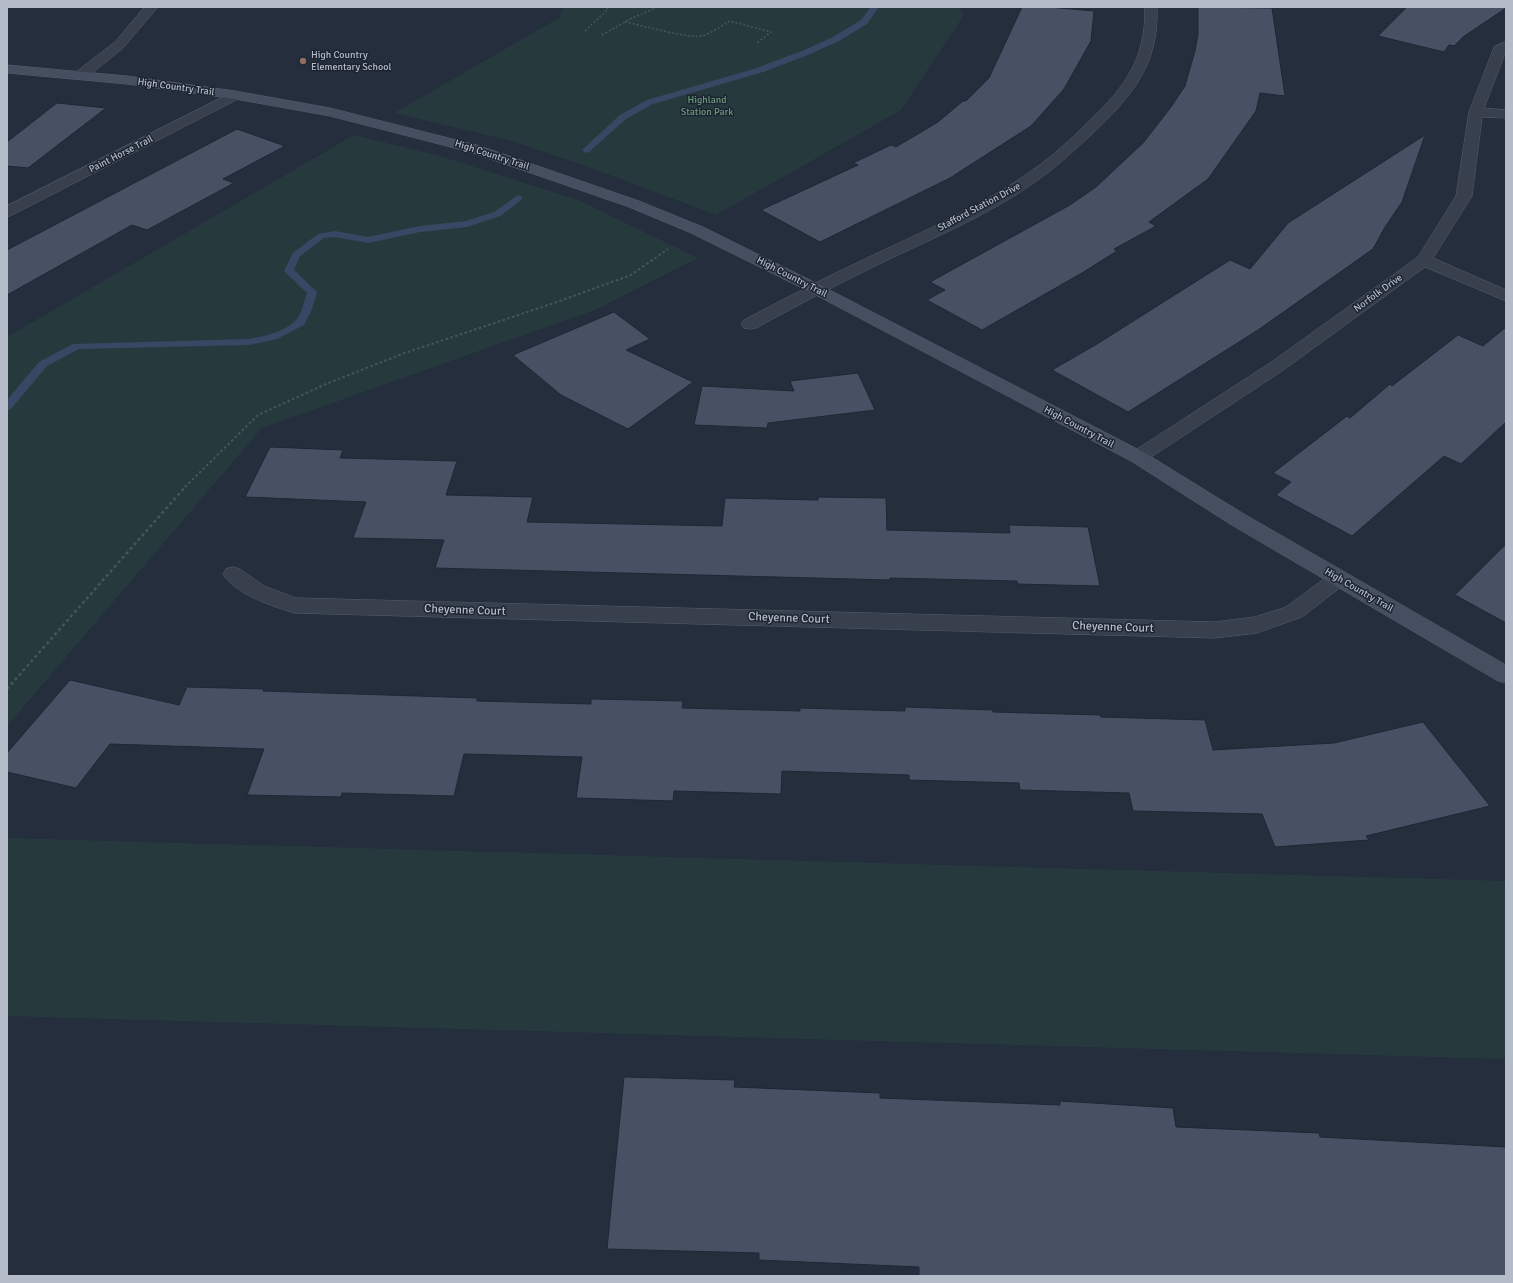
<svg xmlns="http://www.w3.org/2000/svg" width="1513" height="1283" font-family="Signika,sans-serif">
	<style>
		.green { fill: #263a3e }
		.lines { fill: none; stroke-linecap: round; stroke-linejoin: round }
		.stream { fill: #384864; fill-rule: evenodd }
		.building { fill: #485164; stroke: #1f2734 }
		.lane-casing { stroke: #565e6b; stroke-width: 1 }
		.street-casing { stroke: #565e6b; stroke-width: 1 }
		.secondary-casing { stroke: #565e6b; stroke-width: 1 }
		.path-far2 { stroke: #44575b; stroke-width: 1.5; stroke-dasharray: 2 2; stroke-linecap: butt }
		.path-far1 { stroke: #44575b; stroke-width: 2; stroke-dasharray: 2.5 2.5; stroke-linecap: butt }
		.path { stroke: #44575b; stroke-width: 2.5; stroke-dasharray: 3 3; stroke-linecap: butt }
		.lane { fill: #38404e; fill-rule: evenodd }
		.street { fill: #38404e; fill-rule: evenodd }
		.secondary { fill: #464f60; fill-rule: evenodd }
		.education-dot { fill: #8d6e63; stroke: #1d2532; stroke-width: 1.5 }
		.labels { text-anchor: middle; dominant-baseline: central; stroke-width: 3; stroke-linejoin: round; paint-order: stroke }
		.far-poi-label { font-size: 10px; fill: #b4bbc9; stroke: #1d2532; text-anchor: start }
		.far-street-label { font-size: 10px; fill: #b4bbc9; stroke: #1d2532 }
		.far-park-label { font-size: 10px; fill: #6b9978; stroke: #1d2532 }
		.street-label { font-size: 12px; fill: #b4bbc9; stroke: #1d2532 }
	</style>
	<rect width="100%" height="100%" fill="#242e3d"/>
	<g class="green">
		<polygon points="564,7 958,7 964,15 901,110 716,215 594,169 512,141 394,113 559,18"/>
		<polygon points="354,135 440,156 578,200 698,258 595,310 262,428 7,726 7,337"/>
		<polygon points="7,838 1506,881 1506,1059 7,1016"/>
	</g>
	<g class="lines">
		<g class="stream">
			<polygon points="871,7 879,7 867,24 839,41 808,55 763,72 653,104 626,119 589,152 586,153 582,150 620,115 647,100 757,68 802,51 833,37 861,20"/>
			<path d="M518,195L521,196L522,198L521,200L500,216L467,227L420,232L368,243L335,237L324,238L300,256L294,270L317,292L312,309L304,325L277,339L249,345L79,349L47,366L11,409L7,410V400L39,362L73,344L249,339C264,336 283,333 295,321C302,315 304,301 307,293L284,271L293,253L318,234L335,231L368,237L420,226L466,221L494,212Z"/>
		</g>
	</g>
	<g class="building">
		<polygon points="1022,7 1048,7 1094,11 1091,41 1064,89 1031,126 950,178 820,242 761,210 858,165 853,163 891,145 896,147 938,122 963,101 966,101 989,78"/>
		<polygon points="1198,7 1272,8 1285,96 1260,93 1256,111 1208,179 1149,222 1156,226 1114,249 1117,251 1082,273 982,330 927,300 945,290 930,282 1070,205 1096,187 1143,143 1171,107 1185,86 1195,51 1198,34"/>
		<polygon points="1407,7 1506,7 1506,8 1463,37 1454,46 1449,45 1444,52 1378,36"/>
		<polygon points="57,103 106,108 28,168 7,166 7,142"/>
		<polygon points="237,129 285,146 223,179 234,183 147,230 132,225 7,295 7,250"/>
		<polygon points="1425,135 1402,202 1385,227 1373,249 1258,330 1128,412 1052,370 1097,344 1230,260 1250,269 1288,223"/>
		<polygon points="614,312 650,339 626,350 693,382 628,429 561,395 513,355"/>
		<polygon points="1506,327 1506,422 1461,464 1444,456 1352,536 1276,495 1291,482 1273,473 1347,416 1350,418 1390,384 1392,386 1458,335 1483,346"/>
		<polygon points="858,373 875,410 768,423 767,428 694,425 702,386 794,391 790,381"/>
		<polygon points="270,447 343,450 340,458 457,461 446,495 533,497 527,522 722,526 725,498 818,500 818,497 886,498 887,530 1010,533 1009,525 1088,527 1100,586 1018,584 1017,581 890,578 890,580 435,568 444,540 353,538 366,502 245,497"/>
		<polygon points="1506,544 1506,623 1455,595"/>
		<polygon points="70,680 179,705 187,687 264,689 263,691 477,698 477,701 591,704 591,699 683,701 682,708 800,711 800,708 905,711 905,707 993,710 993,712 1100,715 1101,717 1205,720 1213,750 1334,743 1423,722 1490,806 1366,836 1369,840 1275,847 1262,814 1133,811 1129,793 1020,790 1019,783 909,780 909,775 782,771 781,794 674,791 673,801 576,798 582,757 464,754 454,796 342,793 341,797 247,795 264,749 110,744 76,788 7,772 7,753"/>
		<polygon points="624,1077 735,1080 734,1087 880,1093 880,1098 1060,1105 1060,1101 1173,1108 1176,1127 1319,1133 1320,1137 1506,1147 1506,1276 919,1276 919,1267 759,1260 759,1253 607,1249"/>
	</g>
	<g class="lines">
		<g class="lane-casing">
			<polygon id="lane" points="145,7 158,7 123,48 86,78 76,78 74,75 76,72 115,42"/>
		</g>
		<g class="street-casing">
			<g id="street">
				<path d="M1145,7H1157C1159,65 1132,96 1092,134C1074,151 1055,168 1035,182C986,217 930,239 877,265C836,285 796,306 756,328L750,329L744,328L741,324L744,320C784,299 824,278 865,259C919,233 975,210 1024,176C1045,162 1064,146 1082,128C1121,91 1146,64 1145,7Z"/>
				<polygon points="1506,42 1506,51 1484,108 1506,110 1506,118 1482,117 1472,196 1433,258 1506,290 1506,301 1425,267 1282,371 1145,461 1138,463 1131,461 1128,457 1131,453 1270,363 1418,257 1456,196 1469,112 1493,50 1494,47"/>
				<polygon points="235,91 240,92 242,95 240,98 12,215 7,217 7,206"/>
				<path d="M233,567L240,569L264,586L296,598L1215,622L1255,617L1286,607L1332,573L1339,571L1346,573L1350,578L1346,583L1302,617L1257,633L1215,638L294,613C272,606 235,594 223,574L226,569Z"/>
			</g>
		</g>
		<g class="secondary-casing">
			<polygon id="secondary" points="7,65 127,76 235,91 330,108 480,146 639,201 703,227 822,286 1145,453 1244,514 1506,665 1506,683 1498,681 1230,524 1131,461 810,292 691,233 629,207 470,152 330,116 235,99 127,84 7,73"/>
		</g>
		<g class="path-far2">
			<path d="M625,22C641,25 689,39 702,36C712,33 721,26 730,21L771,32L757,43"/>
			<polyline points="585,31 608,9 606,7"/>
			<polyline points="602,35 630,19 658,7"/>
		</g>
		<polyline class="path-far1" points="185,487 258,415 326,384 402,354 557,302 631,275 668,249"/>
		<polyline class="path" points="7,689 186,486"/>
		<use href="#lane" class="lane"/>
		<use href="#street" class="street"/>
		<use href="#secondary" class="secondary"/>
	</g>
	<circle class="education-dot" cx="303" cy="61" r="4"/>
	<g class="labels">
		<g class="far-poi-label">
			<text x="311" y="55">High Country<tspan x="311" dy="12">Elementary School</tspan></text>
		</g>
		<g class="far-street-label">
			<text transform="translate(176 87) rotate(8)">High Country Trail</text>
			<text transform="translate(121 154) rotate(-27)">Paint Horse Trail</text>
			<text transform="translate(492 155) rotate(18)">High Country Trail</text>
			<text transform="translate(979 207) rotate(-28)">Stafford Station Drive</text>
			<text transform="translate(792 277) rotate(27)">High Country Trail</text>
			<text transform="translate(1378 293) rotate(-36)">Norfolk Drive</text>
			<text transform="translate(1079 427) rotate(28)">High Country Trail</text>
			<text transform="translate(1359 590) rotate(30)">High Country Trail</text>
		</g>
		<g class="far-park-label">
			<text x="707" y="100">Highland<tspan x="707" dy="12">Station Park</tspan></text>
		</g>
		<g class="street-label">
			<text transform="translate(465 610) rotate(2)">Cheyenne Court</text>
			<text transform="translate(789 618) rotate(2)">Cheyenne Court</text>
			<text transform="translate(1113 627) rotate(2)">Cheyenne Court</text>
		</g>
	</g>
	<rect width="1513" height="1283" fill="none" stroke="#b4bbc9" stroke-width="16"/>
</svg>
